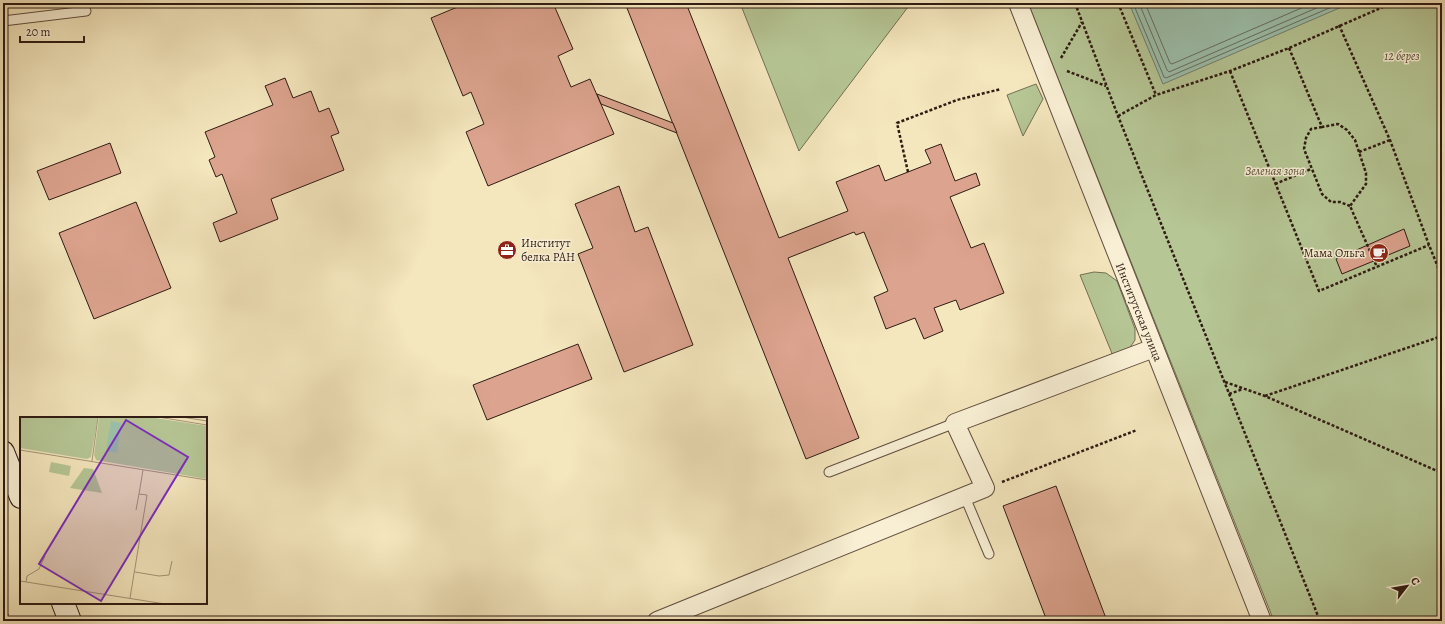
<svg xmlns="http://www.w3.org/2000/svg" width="1445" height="624" font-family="Alegreya,serif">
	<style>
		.green { fill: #b6c695; stroke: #727054 }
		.water { fill: #9cc0ac; stroke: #707e6f }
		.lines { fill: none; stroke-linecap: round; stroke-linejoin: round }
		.shore { stroke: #666e60; stroke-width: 1 }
		.building { fill: #dca38e; stroke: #2f1b13 }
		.lane-casing { stroke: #604e3e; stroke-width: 11 }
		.street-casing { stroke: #604e3e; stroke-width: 20 }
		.secondary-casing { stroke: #2f1b13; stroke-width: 24 }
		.path { stroke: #2f1b13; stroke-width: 2.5; stroke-dasharray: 3 2; stroke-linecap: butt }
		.lane { stroke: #f8efd4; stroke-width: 9 }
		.street { stroke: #f8efd4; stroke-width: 18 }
		.secondary { stroke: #f8efd4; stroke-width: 22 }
		.labels { text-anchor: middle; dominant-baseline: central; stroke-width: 3; stroke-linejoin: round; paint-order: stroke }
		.park-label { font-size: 12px; font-style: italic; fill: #584e3a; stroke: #f8efd4 }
		.poi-label { font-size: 12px; fill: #2f1b13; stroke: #f8efd4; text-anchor: start }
		.street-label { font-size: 12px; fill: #2f1b13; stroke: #f8efd4 }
		.inset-road { fill: none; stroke: #a59579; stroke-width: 1 }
		.view { fill: #7b2cbf; fill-opacity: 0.15; stroke: #7b2cbf; stroke-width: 2 }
		.inset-edge { fill: none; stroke: #2f1b13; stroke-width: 2 }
	</style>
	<rect width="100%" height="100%" fill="#f4e6bd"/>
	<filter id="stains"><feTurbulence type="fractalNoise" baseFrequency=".005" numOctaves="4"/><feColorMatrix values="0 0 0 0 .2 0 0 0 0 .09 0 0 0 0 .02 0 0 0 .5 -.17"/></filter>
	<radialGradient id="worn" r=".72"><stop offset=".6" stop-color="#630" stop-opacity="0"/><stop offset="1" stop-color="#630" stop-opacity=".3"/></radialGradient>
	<g class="green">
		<polygon points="740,3 911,3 799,151"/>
		<polygon points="1028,3 1442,3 1442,621 1274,621"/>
		<polygon points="1036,84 1043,99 1023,136 1007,95"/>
		<polygon points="1094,272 1106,273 1117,281 1135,329 1135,340 1129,349 1113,356 1080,275"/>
	</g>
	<polygon class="water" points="1129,3 1351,3 1163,84"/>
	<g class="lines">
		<g class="shore">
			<polyline points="1133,3 1164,77 1166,78 1341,3"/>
			<polyline points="1139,3 1167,70 1169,72 1328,3"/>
			<polyline points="1145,3 1170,63 1172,64 1313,3"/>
		</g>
	</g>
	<g class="building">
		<polygon points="467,3 553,3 573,49 558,56 571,87 590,79 614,134 488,186 466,132 484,124 471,92 463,96 431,18"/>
		<polygon points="625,3 686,3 779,238 848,211 836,182 879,165 885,181 931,163 925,150 941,144 955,181 976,173 980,185 950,197 971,248 984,243 1004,293 960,310 956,300 934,308 943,331 924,339 915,318 886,329 874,297 888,291 864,232 856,235 854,232 788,258 859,438 806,459"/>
		<polygon points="285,78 293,98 311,91 319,112 329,108 339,133 331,136 344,170 271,199 278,219 220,242 213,223 237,213 222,174 216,177 209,160 215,157 205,132 273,105 265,86"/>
		<polygon points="597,94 673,123 677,133 601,104"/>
		<polygon points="110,143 121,173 49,200 37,171"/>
		<polygon points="619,186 635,232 648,227 693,345 624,372 578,254 593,248 575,204"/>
		<polygon points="136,202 171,288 94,319 59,233"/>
		<polygon points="1404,229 1410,246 1342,274 1336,259"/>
		<polygon points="578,344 592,379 487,420 473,385"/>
		<polygon points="1056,486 1107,621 1047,621 1003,506"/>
	</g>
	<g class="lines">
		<g class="lane-casing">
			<g id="lane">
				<polyline points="3,21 86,11"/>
				<polyline points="829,472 955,423"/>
				<polyline points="965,497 989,554"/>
			</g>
		</g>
		<g class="street-casing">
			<g id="street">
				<polyline points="1018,3 1262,621"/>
				<polyline points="657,621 985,488 955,423 1154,348"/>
			</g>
		</g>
		<g class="secondary-casing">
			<g id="secondary">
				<polyline points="3,452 21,497"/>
				<polyline points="63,603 70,621"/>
			</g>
		</g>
		<g class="path">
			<polyline points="1075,3 1118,116 1320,621"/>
			<polyline points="1118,3 1156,95"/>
			<polyline points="1339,25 1390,140 1429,245 1442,277"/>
			<polyline points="1289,48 1322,127 1338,124 1347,130 1355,140 1366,173 1366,184 1350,206 1377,267"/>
			<polyline points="1061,58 1082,22"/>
			<polyline points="1067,71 1106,86"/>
			<polyline points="1230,71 1319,291 1429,245"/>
			<polyline points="1118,116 1156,95 1230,71 1289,48 1392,3"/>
			<polyline points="1322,127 1311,129 1306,138 1304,149 1322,194 1331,202 1340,202 1350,206"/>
			<polyline points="1359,152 1390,140"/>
			<polyline points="908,172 897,123 957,100 1001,89"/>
			<polyline points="1275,184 1311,169"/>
			<polyline points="1225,382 1265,396 1442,473"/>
			<polyline points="1229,394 1243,389"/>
			<polyline points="1265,396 1442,336"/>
			<polyline points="1002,482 1137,430"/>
			<polyline points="3,609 12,621"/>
		</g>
		<use href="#lane" class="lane"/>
		<use href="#street" class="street"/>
		<use href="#secondary" class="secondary"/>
	</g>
	<defs>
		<g id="office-disc" transform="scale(1)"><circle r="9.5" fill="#8f2418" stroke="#f8efd4"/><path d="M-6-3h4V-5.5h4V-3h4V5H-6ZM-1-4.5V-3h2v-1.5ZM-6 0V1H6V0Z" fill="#fff"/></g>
		<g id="cafe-disc" transform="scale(1)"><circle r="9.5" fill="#8f2418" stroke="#f8efd4"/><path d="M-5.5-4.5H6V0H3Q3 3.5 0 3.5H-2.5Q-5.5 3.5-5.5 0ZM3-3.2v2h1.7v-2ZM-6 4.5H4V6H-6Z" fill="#fff"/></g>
	</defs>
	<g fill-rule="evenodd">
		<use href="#office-disc" x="507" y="250"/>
		<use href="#cafe-disc" x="1379" y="253"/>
	</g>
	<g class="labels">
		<g class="park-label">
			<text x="1402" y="56">12 берез</text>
			<text x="1275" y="171">Зеленая зона</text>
		</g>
		<g class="poi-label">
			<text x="521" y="243">Институт<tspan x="521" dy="14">белка РАН</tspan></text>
			<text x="1365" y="253" text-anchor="end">Мама Ольга</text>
		</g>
		<g class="street-label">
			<text transform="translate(1139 312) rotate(68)">Институтская улица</text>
		</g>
	</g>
	<g transform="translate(20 417)">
		<rect width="187" height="187" fill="#f4e6bd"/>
		<path d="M0,0H78L71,40L67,42L0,31ZM79,0H129L187,9V62L76,43L74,38ZM31,45L51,49L49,59L29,55ZM64,51L73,52L82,76L50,71Z" fill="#b6c695"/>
		<path d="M91,4L101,6L97,36L86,34Z" fill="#9cc0ac"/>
		<path class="inset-road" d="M138,0L187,8M162,0L187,4M0,33L187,63M72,44L78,0M116,93L119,77M115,155L139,159L149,158L152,144M0,164L145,187M6,165L7,159L19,152L25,139M110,181L127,78L119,77L123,53"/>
		<path class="view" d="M106,3L168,40L81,184L19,147Z"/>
		<rect width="187" height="187" class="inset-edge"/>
	</g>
	<rect width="1445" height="624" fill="none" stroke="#f4e6bd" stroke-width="16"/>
	<rect x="4" y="4" width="1437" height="616" fill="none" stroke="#2f1b13" stroke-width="2"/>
	<rect x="8" y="8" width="1429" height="608" fill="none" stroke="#2f1b13"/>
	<g transform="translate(1407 586) rotate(59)" stroke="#f8efd4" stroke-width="3" paint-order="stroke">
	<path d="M0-3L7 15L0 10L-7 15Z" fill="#2f1b13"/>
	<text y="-6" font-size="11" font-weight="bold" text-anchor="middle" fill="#2f1b13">С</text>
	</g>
	<path d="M20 36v6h64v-6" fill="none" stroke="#2f1b13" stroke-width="2"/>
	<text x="26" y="36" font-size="12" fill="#2f1b13" stroke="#f8efd4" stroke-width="3" paint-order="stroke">20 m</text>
	<rect width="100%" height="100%" filter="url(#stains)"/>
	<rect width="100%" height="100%" fill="url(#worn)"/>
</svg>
